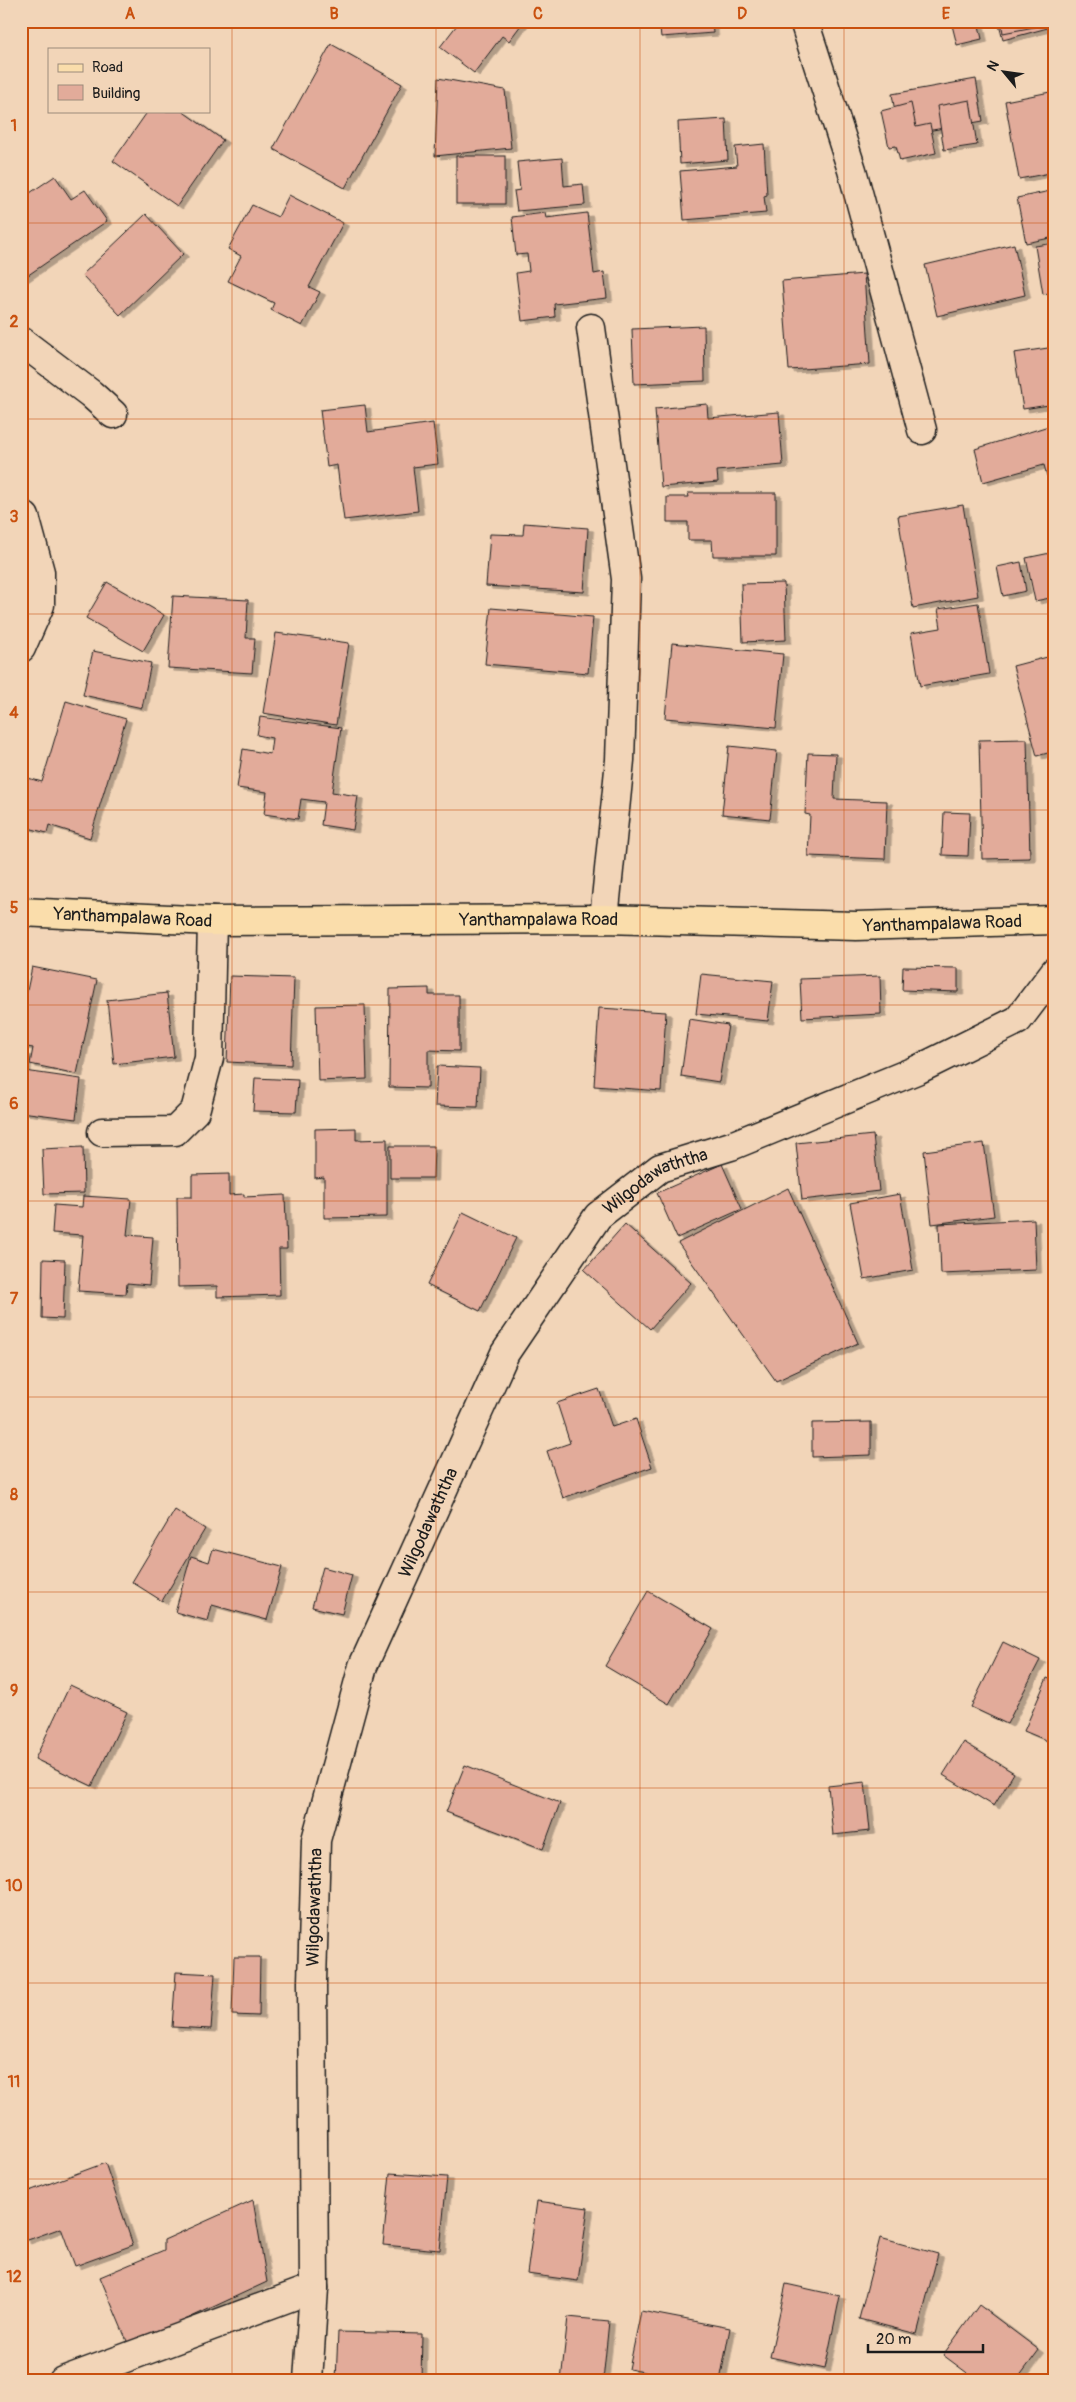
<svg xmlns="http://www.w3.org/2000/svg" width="1076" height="2402" font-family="Pangolin,sans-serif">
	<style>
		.building { fill: #e2ab9a; stroke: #1c1c1c; filter: url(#shadow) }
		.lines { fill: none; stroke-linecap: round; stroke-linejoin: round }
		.minor-casing { stroke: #1c1c1c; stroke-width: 31 }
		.major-casing { stroke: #1c1c1c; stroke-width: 31 }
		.minor { stroke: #f2d5b8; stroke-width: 28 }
		.major { stroke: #faddab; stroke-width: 28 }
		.grid { fill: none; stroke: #c9500e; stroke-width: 1; stroke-opacity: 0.55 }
		.labels { text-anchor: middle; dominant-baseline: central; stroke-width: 4; stroke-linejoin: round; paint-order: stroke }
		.street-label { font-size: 18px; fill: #1c1c1c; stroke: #f2d5b8 }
		.neatline { fill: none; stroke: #c9500e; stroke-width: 2 }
		.grid-label { font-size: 16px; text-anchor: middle; font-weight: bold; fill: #c9500e }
	</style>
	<defs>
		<filter id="shadow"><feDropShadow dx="5.5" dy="3" stdDeviation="0" flood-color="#0004"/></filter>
	</defs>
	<rect width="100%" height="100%" fill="#f2d5b8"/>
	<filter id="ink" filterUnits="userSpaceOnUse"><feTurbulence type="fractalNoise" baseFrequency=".02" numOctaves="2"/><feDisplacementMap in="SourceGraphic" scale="10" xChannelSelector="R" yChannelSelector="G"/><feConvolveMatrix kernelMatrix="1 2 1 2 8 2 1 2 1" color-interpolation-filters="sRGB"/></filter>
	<g filter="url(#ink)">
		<g class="building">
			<polygon points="460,21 524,21 509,41 502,36 474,73 440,47"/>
			<polygon points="659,21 712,21 713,33 661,37"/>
			<polygon points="951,21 978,21 982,39 957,45"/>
			<polygon points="998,21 1055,21 1055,26 1003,40"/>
			<polygon points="1001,21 1055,21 1055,23 1003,33"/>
			<polygon points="331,44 402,84 345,188 273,149"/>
			<polygon points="438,78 505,90 511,148 435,156"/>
			<polygon points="976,79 983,121 899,136 892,94"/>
			<polygon points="1055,91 1055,172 1019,179 1005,101"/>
			<polygon points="970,100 977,145 944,150 937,106"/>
			<polygon points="911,103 916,127 930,124 936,153 900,161 896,146 889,147 881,111"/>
			<polygon points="148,111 182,111 223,140 177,206 113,161"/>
			<polygon points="726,119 728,160 680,164 678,122"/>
			<polygon points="764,144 767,195 764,196 766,213 684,220 680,171 737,166 735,147"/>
			<rect x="456" y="156" width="49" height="48"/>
			<polygon points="562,158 564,186 583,184 585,205 517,211 514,191 520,190 517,162"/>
			<polygon points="55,176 71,199 85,190 107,221 21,280 21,199"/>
			<polygon points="1055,190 1055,237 1026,243 1017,198"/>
			<polygon points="289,195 343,223 309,287 320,292 302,326 271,310 274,303 228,281 241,256 228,249 252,205 278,217"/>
			<polygon points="545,213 546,218 587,213 594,274 604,272 607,298 554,304 555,317 522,321 516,273 529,271 527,254 516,255 512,217"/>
			<polygon points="146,214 183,254 120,315 82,275"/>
			<polygon points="1055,243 1055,292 1043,294 1035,246"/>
			<polygon points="1014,244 1025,295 937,316 925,265"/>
			<polygon points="864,274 870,364 789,370 782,281"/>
			<polygon points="704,326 705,381 634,384 632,329"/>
			<polygon points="1055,347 1055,404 1023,409 1014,353"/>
			<polygon points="707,404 708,418 779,412 783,465 717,471 718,482 661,487 655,409"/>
			<polygon points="365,405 368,432 433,423 438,464 413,467 418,511 344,520 337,465 327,467 320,410"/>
			<polygon points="1055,424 1055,474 1047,476 1044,465 983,482 975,449"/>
			<polygon points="688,493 776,493 776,556 713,556 712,540 688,540 688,522 667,522 667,497 689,497"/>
			<polygon points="963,505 978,596 913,608 898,516"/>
			<polygon points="524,523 588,528 584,592 486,586 490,534 523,535"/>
			<polygon points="1055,552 1055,597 1035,601 1026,558"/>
			<polygon points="1021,562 1026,591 1003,596 997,567"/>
			<polygon points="107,582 164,615 143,651 86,618"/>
			<polygon points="784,583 786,640 743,642 741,584"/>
			<polygon points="173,596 248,600 246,638 255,638 252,673 168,668"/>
			<polygon points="978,603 989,674 920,686 911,633 941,628 938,609"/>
			<polygon points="491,608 593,617 588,673 485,664"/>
			<polygon points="276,633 349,643 336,725 263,713"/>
			<polygon points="672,643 783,654 776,728 665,718"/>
			<polygon points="93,651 151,663 142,708 83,695"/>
			<polygon points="1055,655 1055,751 1037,756 1013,666"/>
			<polygon points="66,701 126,719 90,838 49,825 47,833 21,826 21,776 42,782"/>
			<polygon points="260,717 341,728 332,792 358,796 353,830 321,825 324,802 301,799 298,819 264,814 267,792 237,788 243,749 270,754 272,738 257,735"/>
			<polygon points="1027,739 1030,858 982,859 979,740"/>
			<polygon points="729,746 777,751 770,819 722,814"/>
			<polygon points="808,753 836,754 834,799 887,801 885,859 808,856 810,815 805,814"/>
			<polygon points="944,812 970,813 968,856 942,855"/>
			<polygon points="32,967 97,980 77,1074 30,1064 33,1048 21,1046 21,1019"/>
			<polygon points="903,967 958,968 958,992 902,990"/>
			<polygon points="701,974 773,981 768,1021 696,1014"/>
			<polygon points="230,976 294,978 291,1065 227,1062"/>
			<polygon points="880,976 881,1014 802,1018 800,979"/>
			<polygon points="429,988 429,995 459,995 459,1051 428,1050 428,1088 389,1087 390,989"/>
			<polygon points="167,993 174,1057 114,1064 107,1000"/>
			<polygon points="365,1005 367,1079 318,1081 316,1006"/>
			<polygon points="599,1008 666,1012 661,1091 594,1086"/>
			<polygon points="689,1019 728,1025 719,1082 681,1076"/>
			<polygon points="21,1052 27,1053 25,1071 81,1079 76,1119 21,1112"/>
			<polygon points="437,1066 480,1068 478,1107 435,1106"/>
			<polygon points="255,1078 298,1080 296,1112 253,1111"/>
			<polygon points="356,1128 356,1140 387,1139 387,1217 324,1218 324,1177 315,1178 315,1129"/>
			<polygon points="873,1135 879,1191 802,1200 796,1143"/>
			<polygon points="984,1143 994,1216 932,1224 924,1151"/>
			<polygon points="390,1146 434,1146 433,1178 390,1178"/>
			<polygon points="83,1147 84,1193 44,1194 42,1149"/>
			<polygon points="722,1164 742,1209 677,1238 657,1193"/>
			<polygon points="229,1174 229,1195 244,1194 244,1197 285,1195 287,1249 279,1249 280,1295 217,1297 217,1286 178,1287 177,1197 192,1197 192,1175"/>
			<polygon points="788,1188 858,1343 776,1381 678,1243"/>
			<polygon points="900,1194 913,1270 864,1279 850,1203"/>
			<polygon points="83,1196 131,1199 127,1235 153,1237 149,1285 127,1283 126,1294 78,1291 83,1235 52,1233 54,1205 82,1207"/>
			<polygon points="463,1212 516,1238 480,1311 427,1285"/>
			<polygon points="1034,1219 1036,1270 941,1274 939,1224"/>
			<polygon points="625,1224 691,1283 650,1329 584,1270"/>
			<polygon points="43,1259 65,1260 63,1319 42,1318"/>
			<polygon points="599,1389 612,1427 636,1419 652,1467 563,1498 547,1451 570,1443 557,1403"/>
			<polygon points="871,1422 871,1455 812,1457 812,1423"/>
			<polygon points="175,1510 205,1529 162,1601 132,1582"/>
			<polygon points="213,1549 282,1567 267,1620 212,1605 208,1621 175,1612 191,1556 209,1562"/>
			<polygon points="323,1567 352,1575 342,1614 312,1607"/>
			<polygon points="648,1591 713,1629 669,1704 605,1666"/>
			<polygon points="1003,1642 1040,1660 1007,1724 971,1707"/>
			<polygon points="1047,1678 1055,1681 1055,1744 1024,1731"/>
			<polygon points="70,1685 127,1712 92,1786 35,1759"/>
			<polygon points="964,1742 1014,1773 994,1806 943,1775"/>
			<polygon points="465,1765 560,1803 543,1849 446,1812"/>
			<polygon points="865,1782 870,1831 833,1835 828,1786"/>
			<polygon points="234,1957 260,1957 259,2016 232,2015"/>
			<polygon points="176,1972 215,1974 211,2029 172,2027"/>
			<polygon points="105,2163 133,2245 75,2266 61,2228 25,2241 21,2229 21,2194"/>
			<polygon points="390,2173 447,2177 440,2250 383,2245"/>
			<polygon points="253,2200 267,2282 129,2346 100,2277 164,2250 164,2240"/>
			<polygon points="537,2201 588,2208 578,2281 527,2274"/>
			<polygon points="880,2238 938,2254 917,2334 859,2319"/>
			<polygon points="786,2284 840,2296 825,2369 770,2357"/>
			<polygon points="979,2305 1039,2350 1016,2381 978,2381 943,2355"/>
			<polygon points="641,2311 730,2328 720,2381 689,2381 629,2369"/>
			<polygon points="568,2317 609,2321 603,2381 561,2381"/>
			<polygon points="338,2332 422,2334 421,2381 336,2381"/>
		</g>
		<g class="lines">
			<g class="minor-casing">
				<g id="minor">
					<polyline points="804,21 852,170 922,430"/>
					<polyline points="591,328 626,579 620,760 604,919"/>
					<polyline points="21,341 91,394 113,414"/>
					<polyline points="21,514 25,517 40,572 40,605 21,648"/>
					<polyline points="102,1132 175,1131 195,1111 209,1058 212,921"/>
					<polyline points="63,2381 314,2288"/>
					<path id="s1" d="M308,2381L314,2288L312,1982L316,1840L363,1666L505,1353L598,1216L660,1168L731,1146L919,1069L1018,1020L1055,971"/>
				</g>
			</g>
			<g class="major-casing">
				<g id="major">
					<path id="s2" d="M21,912L212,921L604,919L856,926L1055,920"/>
				</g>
			</g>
			<use href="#minor" class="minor"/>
			<use href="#major" class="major"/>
		</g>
	</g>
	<path class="grid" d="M232,21V2381M436,21V2381M640,21V2381M844,21V2381M21,223H1055M21,419H1055M21,614H1055M21,810H1055M21,1005H1055M21,1201H1055M21,1397H1055M21,1592H1055M21,1788H1055M21,1983H1055M21,2179H1055"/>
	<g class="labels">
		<g class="street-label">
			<text stroke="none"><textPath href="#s2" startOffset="112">Yanthampalawa Road</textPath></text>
			<text stroke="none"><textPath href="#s2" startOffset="518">Yanthampalawa Road</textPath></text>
			<text stroke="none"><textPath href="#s2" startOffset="922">Yanthampalawa Road</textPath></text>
			<text stroke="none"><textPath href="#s1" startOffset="1299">Wilgodawaththa</textPath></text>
			<text stroke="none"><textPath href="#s1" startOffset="879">Wilgodawaththa</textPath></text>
			<text stroke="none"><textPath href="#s1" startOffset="474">Wilgodawaththa</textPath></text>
		</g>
	</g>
	<rect width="1076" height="2402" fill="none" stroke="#f2d5b8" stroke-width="55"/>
	<rect x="48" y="48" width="162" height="65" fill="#f2d5b8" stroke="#9c8b7a"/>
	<rect x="58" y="64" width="25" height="8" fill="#faddab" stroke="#9c8b7a"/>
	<text x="92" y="72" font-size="15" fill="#1c1c1c">Road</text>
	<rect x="58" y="85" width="25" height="15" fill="#e2ab9a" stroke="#9c8b7a"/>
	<text x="92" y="98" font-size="15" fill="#1c1c1c">Building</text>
	<g transform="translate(1004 72) rotate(299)" stroke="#f2d5b8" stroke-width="4" paint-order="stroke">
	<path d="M0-4L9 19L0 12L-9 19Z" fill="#1c1c1c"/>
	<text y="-8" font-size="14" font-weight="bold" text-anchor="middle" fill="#1c1c1c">N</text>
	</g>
	<path d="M868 2344v8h115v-8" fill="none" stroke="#1c1c1c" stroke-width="2.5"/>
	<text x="876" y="2344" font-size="15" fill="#1c1c1c" stroke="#f2d5b8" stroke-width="4" paint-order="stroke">20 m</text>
	<rect x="28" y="28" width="1020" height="2346" class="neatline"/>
	<g class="grid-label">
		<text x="130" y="19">A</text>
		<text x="334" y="19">B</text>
		<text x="538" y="19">C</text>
		<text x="742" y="19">D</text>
		<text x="946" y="19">E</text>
		<text x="14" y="131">1</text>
		<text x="14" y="327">2</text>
		<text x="14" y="522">3</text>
		<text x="14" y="718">4</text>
		<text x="14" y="913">5</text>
		<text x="14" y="1109">6</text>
		<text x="14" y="1304">7</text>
		<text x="14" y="1500">8</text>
		<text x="14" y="1696">9</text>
		<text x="14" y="1891">10</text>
		<text x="14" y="2087">11</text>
		<text x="14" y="2282">12</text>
	</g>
</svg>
